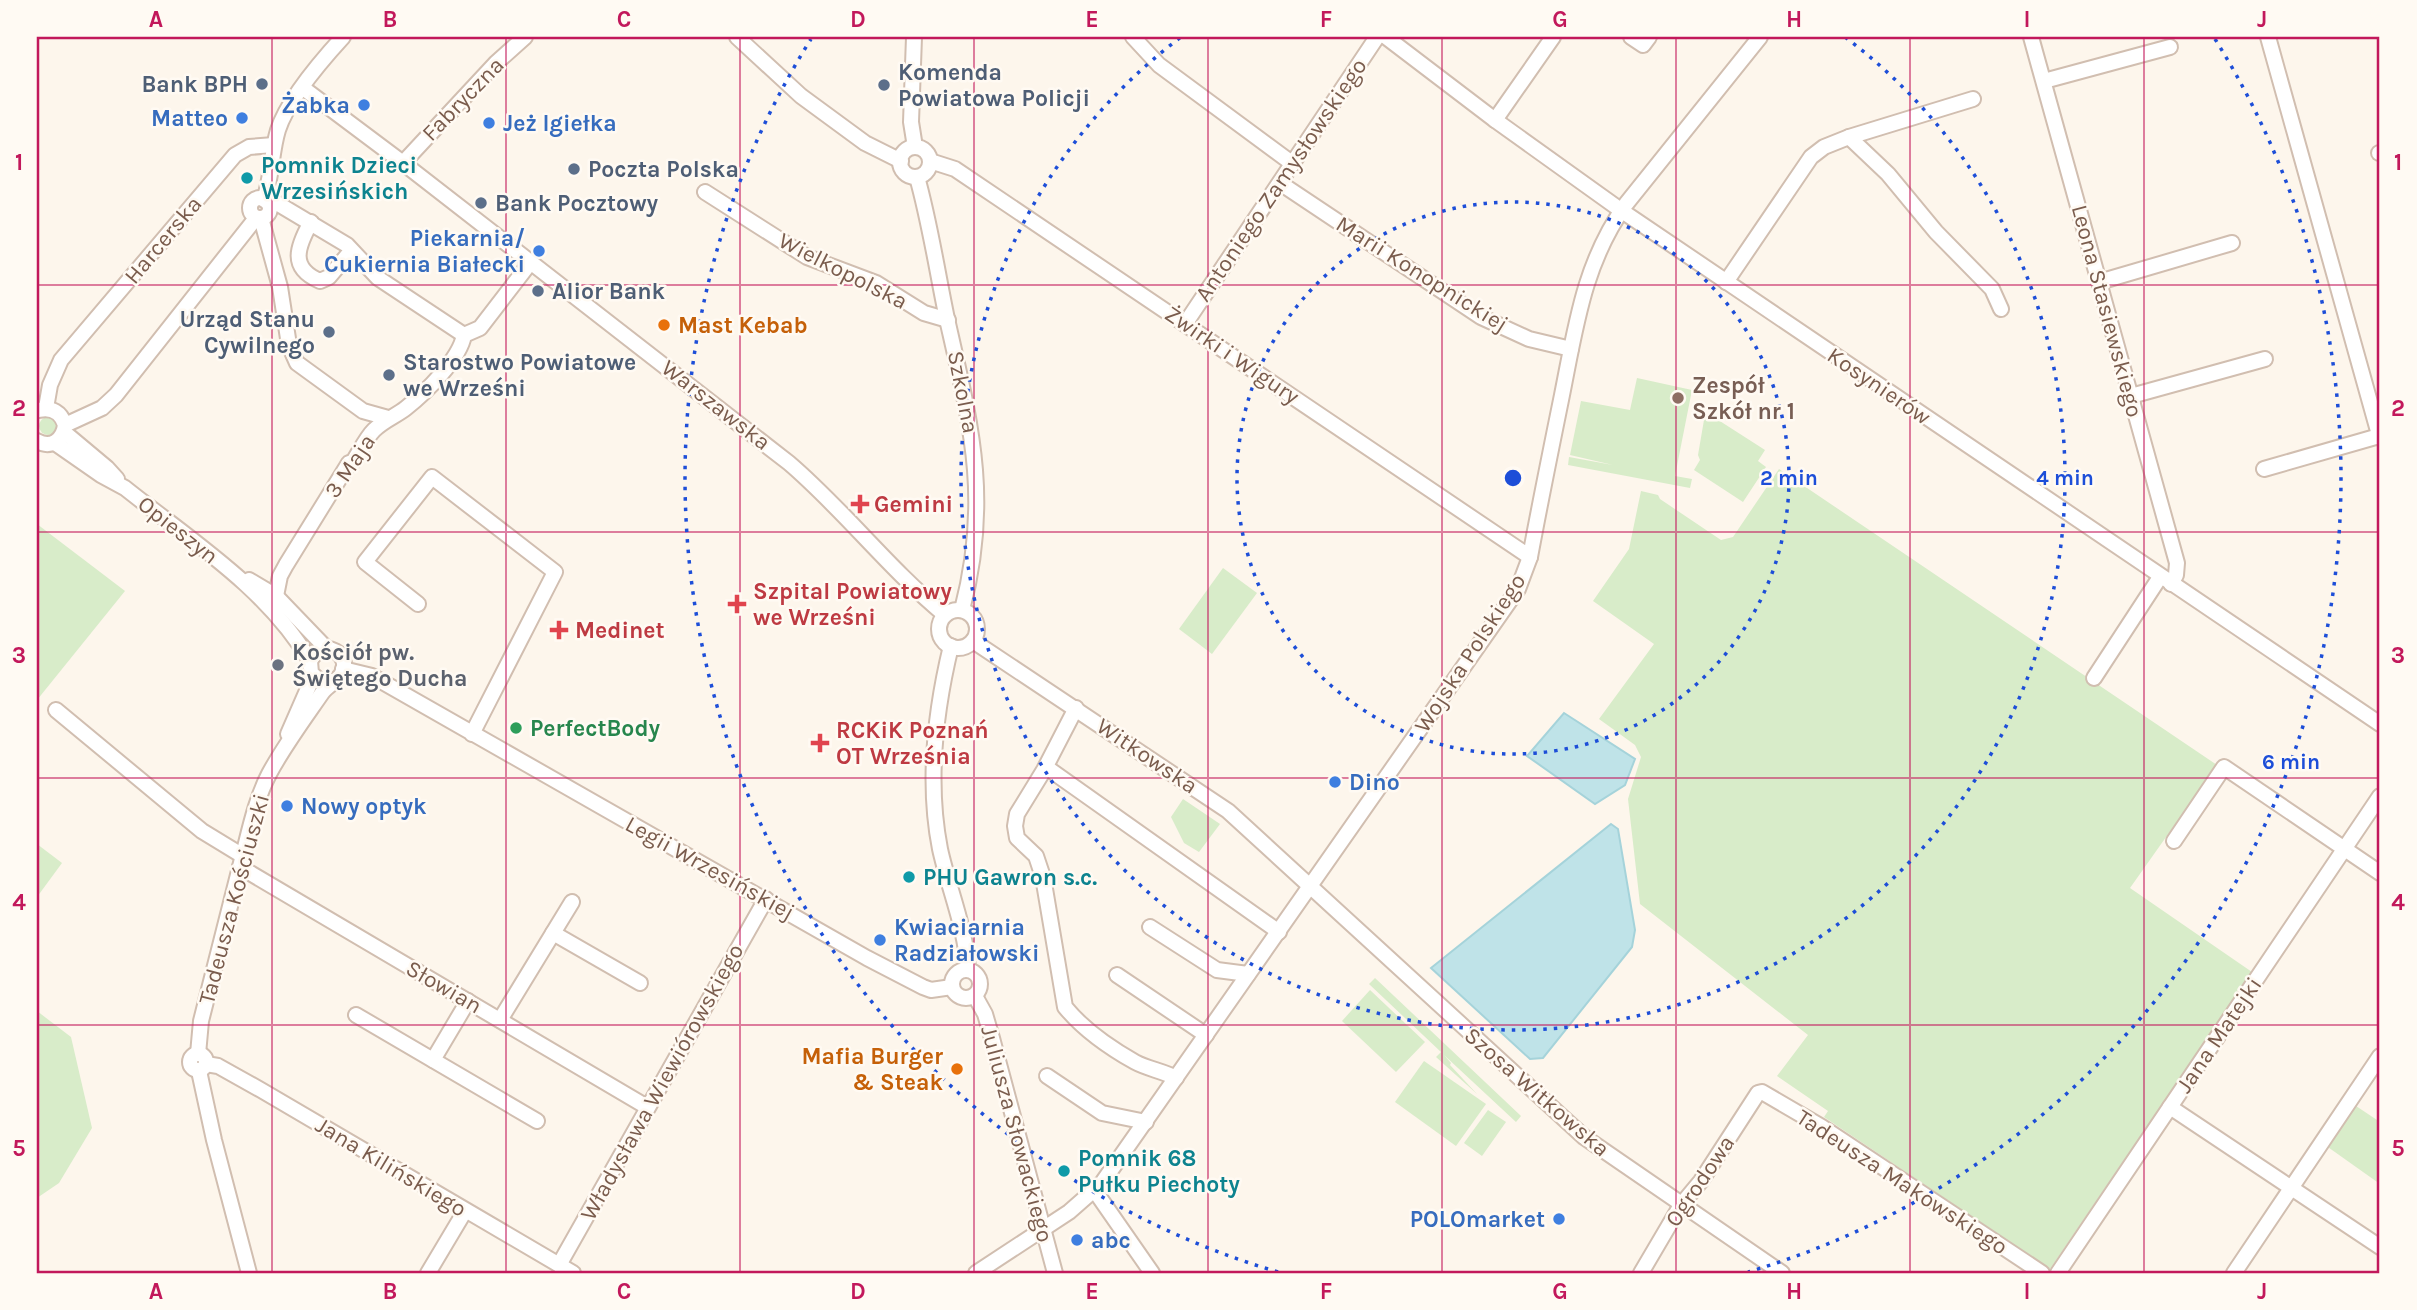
<svg xmlns="http://www.w3.org/2000/svg" width="2417" height="1310" font-family="Karla,sans-serif">
	<style>
		.green { fill: #d8ecc9 }
		.water { fill: #bfe3e8; stroke: #a5d3da; stroke-width: 2 }
		.lines { fill: none; stroke-linecap: round; stroke-linejoin: round }
		.minor-casing { stroke: #d1beb0; stroke-width: 18 }
		.minor { stroke: #fff; stroke-width: 14 }
		.grid { fill: none; stroke: #c2185b; stroke-width: 2; stroke-opacity: 0.55 }
		.ring { fill: none; stroke: #1d4ed8; stroke-width: 3.5; stroke-dasharray: 3.5 7 }
		.service-dot { fill: #5c6f8a; stroke: #fffaf3; stroke-width: 2.5 }
		.shop-dot { fill: #3f7fe0; stroke: #fffaf3; stroke-width: 2.5 }
		.culture-dot { fill: #0f9aa8; stroke: #fffaf3; stroke-width: 2.5 }
		.food-dot { fill: #e8710a; stroke: #fffaf3; stroke-width: 2.5 }
		.education-dot { fill: #8d6e63; stroke: #fffaf3; stroke-width: 2.5 }
		.health-dot { fill: #e0444e; stroke: #fffaf3; stroke-width: 2.5 }
		.worship-dot { fill: #6b7280; stroke: #fffaf3; stroke-width: 2.5 }
		.leisure-dot { fill: #2e9e5b; stroke: #fffaf3; stroke-width: 2.5 }
		.labels { text-anchor: middle; dominant-baseline: central; stroke-width: 5; stroke-linejoin: round; paint-order: stroke }
		.service-label { font-size: 23px; font-weight: bold; fill: #4e5e75; stroke: #fffaf3; text-anchor: start }
		.street-label { font-size: 23px; fill: #7a5c4d; stroke: #fffaf3 }
		.shop-label { font-size: 23px; font-weight: bold; fill: #366cbe; stroke: #fffaf3; text-anchor: start }
		.culture-label { font-size: 23px; font-weight: bold; fill: #0d838f; stroke: #fffaf3; text-anchor: start }
		.food-label { font-size: 23px; font-weight: bold; fill: #c56008; stroke: #fffaf3; text-anchor: start }
		.education-label { font-size: 23px; font-weight: bold; fill: #785e54; stroke: #fffaf3; text-anchor: start }
		.health-label { font-size: 23px; font-weight: bold; fill: #be3a42; stroke: #fffaf3; text-anchor: start }
		.worship-label { font-size: 23px; font-weight: bold; fill: #5b616d; stroke: #fffaf3; text-anchor: start }
		.leisure-label { font-size: 23px; font-weight: bold; fill: #27864d; stroke: #fffaf3; text-anchor: start }
		.centre { fill: #1d4ed8; stroke: #fffaf3; stroke-width: 3.5 }
		.ring-label { font-size: 21px; text-anchor: middle; font-weight: bold; fill: #1d4ed8; stroke: #fffaf3; stroke-width: 5; stroke-linejoin: round; paint-order: stroke }
		.neatline { fill: none; stroke: #c2185b; stroke-width: 2.5 }
		.grid-label { font-size: 23px; text-anchor: middle; font-weight: bold; fill: #c2185b }
	</style>
	<rect width="100%" height="100%" fill="#fdf6ec"/>
	<g class="green">
		<polygon points="1637,378 1692,390 1675,476 1692,479 1690,488 1568,465 1569,457 1613,465 1570,455 1581,401 1630,410"/>
		<polygon points="1712,416 1765,450 1758,461 1766,467 1743,502 1694,470 1700,460 1698,455 1704,420 1707,417"/>
		<circle cx="48" cy="426" r="9"/>
		<polygon points="1779,469 2217,765 2130,888 2252,972 2050,1269 1824,1117 1828,1111 1777,1076 1808,1035 1640,904 1628,799 1641,757 1635,745 1599,719 1654,644 1593,601 1629,549 1641,491 1658,495 1660,499 1721,540 1733,537"/>
		<polygon points="37,524 125,591 37,700"/>
		<polygon points="1223,568 1257,593 1212,654 1179,629"/>
		<polygon points="1183,799 1220,824 1199,852 1184,843 1171,817"/>
		<polygon points="37,844 62,863 37,897"/>
		<polygon points="1375,978 1521,1116 1516,1122 1444,1055 1451,1063 1450,1065 1477,1094 1436,1057 1441,1052 1369,984"/>
		<polygon points="1370,990 1425,1042 1396,1072 1342,1021"/>
		<polygon points="37,1011 71,1037 92,1128 59,1183 37,1198"/>
		<polygon points="1424,1061 1486,1104 1456,1146 1395,1102"/>
		<polygon points="2353,1104 2380,1122 2380,1184 2325,1145"/>
		<polygon points="1488,1110 1506,1122 1482,1156 1464,1143"/>
	</g>
	<g class="water">
		<polygon points="1564,713 1635,759 1625,785 1595,804 1527,756"/>
		<polygon points="1611,824 1618,829 1635,930 1632,947 1543,1058 1530,1059 1431,968"/>
	</g>
	<g class="lines">
		<g class="minor-casing">
			<g id="minor">
				<polyline points="737,37 801,96 865,143 901,161"/>
				<polyline points="914,37 911,122 915,147"/>
				<polyline points="1133,37 1159,65 1293,164"/>
				<polyline points="1386,37 1495,120 1622,211 2380,724"/>
				<polyline points="1631,37 1643,45 1649,37"/>
				<polyline points="2031,37 2177,563 2176,575 2171,584"/>
				<polyline points="2268,37 2380,438"/>
				<polyline points="2044,81 2170,47"/>
				<path d="M303,88L403,163L789,463C844,510 888,568 945,615"/>
				<polyline points="1495,120 1553,37"/>
				<polyline points="1849,137 1888,174 1936,232 1992,289 2001,309"/>
				<circle cx="915" cy="162" r="15"/>
				<polyline points="2379,153 2380,153"/>
				<polyline points="930,161 955,169 1530,557"/>
				<polyline points="403,163 496,63 525,37"/>
				<path d="M917,177C930,223 937,271 947,319C971,425 991,500 962,610"/>
				<polyline points="1280,183 1481,317 1529,339 1571,349"/>
				<polyline points="705,192 807,257 876,283 924,313 948,320"/>
				<circle cx="260" cy="208" r="10"/>
				<path d="M264,200C272,177 271,153 278,130C288,99 321,61 343,37"/>
				<polyline points="268,203 275,202 347,245 378,278 464,335"/>
				<polyline points="261,218 280,287 289,345 297,363 363,411 388,418"/>
				<path d="M311,222C297,247 289,268 320,281L329,277L351,251"/>
				<polyline points="1726,282 1811,157 1824,147 1849,137 1973,99"/>
				<polyline points="2099,282 2232,243"/>
				<polyline points="1185,324 1377,37"/>
				<polyline points="2131,396 2265,359"/>
				<polyline points="46,408 50,385 61,360 235,155 249,147 274,145"/>
				<polyline points="65,425 102,408 116,395 256,218"/>
				<polyline points="64,432 107,468 117,479"/>
				<path d="M37,441C51,449 63,440 65,425C61,412 52,407 39,410"/>
				<path d="M55,443L101,475L125,488C190,540 267,588 310,661"/>
				<polyline points="2264,469 2379,436"/>
				<polyline points="249,580 276,596 326,648"/>
				<path d="M276,596L280,576L286,565L349,463L353,462C360,451 366,438 374,430C384,420 396,416 406,408C425,393 460,359 464,335L480,328L530,263"/>
				<polyline points="418,604 365,562 432,477 555,572 472,734"/>
				<circle cx="958" cy="629" r="19"/>
				<polyline points="973,641 1228,811 1584,1137 1782,1273"/>
				<path d="M951,646C935,712 927,783 940,849C949,890 966,928 968,970"/>
				<polyline points="343,669 372,676 867,958 923,987 931,990 952,987"/>
				<polyline points="2094,678 2160,577"/>
				<path d="M1076,708L1044,770L1017,814L1015,826L1017,838L1036,856L1043,877L1065,1007C1083,1029 1110,1048 1135,1062C1148,1069 1163,1071 1176,1078"/>
				<polyline points="56,710 202,831 243,856"/>
				<polyline points="288,734 309,686 311,673"/>
				<polyline points="1046,767 1279,932"/>
				<polyline points="2174,841 2224,767 2380,873"/>
				<polyline points="240,867 647,1107"/>
				<polyline points="1150,927 1217,970 1248,974"/>
				<polyline points="553,933 640,983"/>
				<circle cx="966" cy="984" r="14"/>
				<polyline points="1117,975 1206,1035"/>
				<polyline points="975,996 985,1014 992,1038 1055,1273"/>
				<polyline points="356,1015 537,1121"/>
				<polyline points="500,1020 572,902"/>
				<circle cx="198" cy="1062" r="8"/>
				<path d="M198,1054L201,1021C215,966 229,911 243,855C250,828 256,799 269,774C284,746 304,719 322,693C327,686 336,682 341,675C354,655 323,636 310,661L311,673L321,682L333,681"/>
				<polyline points="433,1060 468,1001"/>
				<polyline points="206,1064 218,1066 261,1090 573,1273"/>
				<polyline points="199,1071 214,1140 249,1273"/>
				<polyline points="1047,1076 1102,1113 1146,1122"/>
				<polyline points="2170,1107 2380,1247"/>
				<polyline points="1095,1191 1152,1273"/>
				<polyline points="559,1265 766,899"/>
				<polyline points="428,1273 465,1211"/>
				<path d="M976,1273L1069,1212L1102,1183L1518,589L1530,557C1540,503 1551,449 1562,395C1576,325 1584,263 1626,204L1760,37"/>
				<polyline points="1641,1273 1681,1205 1701,1181 1758,1093 1762,1092 1822,1127 2042,1273"/>
				<polyline points="2058,1273 2380,796"/>
				<polyline points="2234,1273 2380,1056"/>
			</g>
		</g>
		<use href="#minor" class="minor"/>
	</g>
	<path class="grid" d="M272,37V1273M506,37V1273M740,37V1273M974,37V1273M1208,37V1273M1442,37V1273M1676,37V1273M1910,37V1273M2144,37V1273M37,285H2380M37,532H2380M37,778H2380M37,1025H2380"/>
	<g class="ring">
		<circle cx="1513" cy="478" r="276"/>
		<path d="M1845 37A552 552 0 1 1 1181 37"/>
		<path d="M1278 1272A828 828 0 0 1 811 39M2215 39A828 828 0 0 1 1748 1272"/>
	</g>
	<g class="service-dot">
		<circle cx="262" cy="84" r="7"/>
		<circle cx="884" cy="85" r="7"/>
		<circle cx="574" cy="169" r="7"/>
		<circle cx="481" cy="203" r="7"/>
		<circle cx="538" cy="291" r="7"/>
		<circle cx="329" cy="332" r="7"/>
		<circle cx="389" cy="375" r="7"/>
	</g>
	<g class="shop-dot">
		<circle cx="364" cy="105" r="7"/>
		<circle cx="242" cy="118" r="7"/>
		<circle cx="489" cy="123" r="7"/>
		<circle cx="539" cy="251" r="7"/>
		<circle cx="1335" cy="782" r="7"/>
		<circle cx="287" cy="806" r="7"/>
		<circle cx="880" cy="940" r="7"/>
		<circle cx="1559" cy="1219" r="7"/>
		<circle cx="1077" cy="1240" r="7"/>
	</g>
	<g class="culture-dot">
		<circle cx="247" cy="178" r="7"/>
		<circle cx="909" cy="877" r="7"/>
		<circle cx="1064" cy="1171" r="7"/>
	</g>
	<g class="food-dot">
		<circle cx="664" cy="325" r="7"/>
		<circle cx="957" cy="1069" r="7"/>
	</g>
	<circle class="education-dot" cx="1678" cy="398" r="7"/>
	<g class="health-dot">
		<path d="M856.5 493.5h7v7h7v7h-7v7h-7v-7h-7v-7h7z"/>
		<path d="M733.5 593.5h7v7h7v7h-7v7h-7v-7h-7v-7h7z"/>
		<path d="M555.5 619.5h7v7h7v7h-7v7h-7v-7h-7v-7h7z"/>
		<path d="M816.5 732.5h7v7h7v7h-7v7h-7v-7h-7v-7h7z"/>
	</g>
	<circle class="worship-dot" cx="278" cy="665" r="7"/>
	<circle class="leisure-dot" cx="516" cy="728" r="7"/>
	<g class="labels">
		<g class="service-label">
			<text x="898" y="72">Komenda<tspan x="898" dy="26">Powiatowa Policji</tspan></text>
			<text x="248" y="84" text-anchor="end">Bank BPH</text>
			<text x="588" y="169">Poczta Polska</text>
			<text x="495" y="203">Bank Pocztowy</text>
			<text x="552" y="291">Alior Bank</text>
			<text x="315" y="319" text-anchor="end">Urząd Stanu<tspan x="315" dy="26">Cywilnego</tspan></text>
			<text x="403" y="362">Starostwo Powiatowe<tspan x="403" dy="26">we Wrześni</tspan></text>
		</g>
		<g class="street-label">
			<text transform="translate(463 99) rotate(-46)">Fabryczna</text>
			<text transform="translate(1281 180) rotate(-56)">Antoniego Zamysłowskiego</text>
			<text transform="translate(163 240) rotate(-50)">Harcerska</text>
			<text transform="translate(843 271) rotate(27)">Wielkopolska</text>
			<text transform="translate(1422 274) rotate(32)">Marii Konopnickiej</text>
			<text transform="translate(2107 311) rotate(75)">Leona Stasiewskiego</text>
			<text transform="translate(1232 355) rotate(34)">Żwirki i Wigury</text>
			<text transform="translate(1879 386) rotate(34)">Kosynierów</text>
			<text transform="translate(963 392) rotate(79)">Szkolna</text>
			<text transform="translate(716 405) rotate(38)">Warszawska</text>
			<text transform="translate(350 466) rotate(-56)">3 Maja</text>
			<text transform="translate(178 530) rotate(38)">Opieszyn</text>
			<text transform="translate(1470 653) rotate(-57)">Wojska Polskiego</text>
			<text transform="translate(1147 756) rotate(34)">Witkowska</text>
			<text transform="translate(710 868) rotate(29)">Legii Wrzesińskiej</text>
			<text transform="translate(234 899) rotate(-75)">Tadeusza Kościuszki</text>
			<text transform="translate(444 987) rotate(30)">Słowian</text>
			<text transform="translate(2219 1035) rotate(-56)">Jana Matejki</text>
			<text transform="translate(662 1082) rotate(-61)">Władysława Wiewiórowskiego</text>
			<text transform="translate(1537 1092) rotate(41)">Szosa Witkowska</text>
			<text transform="translate(1017 1134) rotate(75)">Juliusza Słowackiego</text>
			<text transform="translate(391 1167) rotate(31)">Jana Kilińskiego</text>
			<text transform="translate(1700 1181) rotate(-56)">Ogrodowa</text>
			<text transform="translate(1902 1182) rotate(33)">Tadeusza Makowskiego</text>
		</g>
		<g class="shop-label">
			<text x="350" y="105" text-anchor="end">Żabka</text>
			<text x="228" y="118" text-anchor="end">Matteo</text>
			<text x="503" y="123">Jeż Igiełka</text>
			<text x="525" y="238" text-anchor="end">Piekarnia/<tspan x="525" dy="26">Cukiernia Białecki</tspan></text>
			<text x="1349" y="782">Dino</text>
			<text x="301" y="806">Nowy optyk</text>
			<text x="894" y="927">Kwiaciarnia<tspan x="894" dy="26">Radziałowski</tspan></text>
			<text x="1545" y="1219" text-anchor="end">POLOmarket</text>
			<text x="1091" y="1240">abc</text>
		</g>
		<g class="culture-label">
			<text x="261" y="165">Pomnik Dzieci<tspan x="261" dy="26">Wrzesińskich</tspan></text>
			<text x="923" y="877">PHU Gawron s.c.</text>
			<text x="1078" y="1158">Pomnik 68<tspan x="1078" dy="26">Pułku Piechoty</tspan></text>
		</g>
		<g class="food-label">
			<text x="678" y="325">Mast Kebab</text>
			<text x="943" y="1056" text-anchor="end">Mafia Burger<tspan x="943" dy="26">&amp; Steak</tspan></text>
		</g>
		<g class="education-label">
			<text x="1692" y="385">Zespół<tspan x="1692" dy="26">Szkół nr 1</tspan></text>
		</g>
		<g class="health-label">
			<text x="874" y="504">Gemini</text>
			<text x="753" y="591">Szpital Powiatowy<tspan x="753" dy="26">we Wrześni</tspan></text>
			<text x="575" y="630">Medinet</text>
			<text x="836" y="730">RCKiK Poznań<tspan x="836" dy="26">OT Września</tspan></text>
		</g>
		<g class="worship-label">
			<text x="292" y="652">Kościół pw.<tspan x="292" dy="26">Świętego Ducha</tspan></text>
		</g>
		<g class="leisure-label">
			<text x="530" y="728">PerfectBody</text>
		</g>
	</g>
	<circle cx="1513" cy="478" r="10" class="centre"/>
	<g class="ring-label">
		<text x="1789" y="485">2 min</text>
		<text x="2065" y="485">4 min</text>
		<text x="2291" y="769">6 min</text>
	</g>
	<rect width="2417" height="1310" fill="none" stroke="#fffaf3" stroke-width="77"/>
	<rect x="38" y="38" width="2340" height="1234" class="neatline"/>
	<g class="grid-label">
		<text x="156" y="27">A</text>
		<text x="390" y="27">B</text>
		<text x="624" y="27">C</text>
		<text x="858" y="27">D</text>
		<text x="1092" y="27">E</text>
		<text x="1326" y="27">F</text>
		<text x="1560" y="27">G</text>
		<text x="1794" y="27">H</text>
		<text x="2027" y="27">I</text>
		<text x="2262" y="27">J</text>
		<text x="19" y="170">1</text>
		<text x="2398" y="170">1</text>
		<text x="19" y="416">2</text>
		<text x="2398" y="416">2</text>
		<text x="19" y="663">3</text>
		<text x="2398" y="663">3</text>
		<text x="19" y="910">4</text>
		<text x="2398" y="910">4</text>
		<text x="19" y="1156">5</text>
		<text x="2398" y="1156">5</text>
		<text x="156" y="1299">A</text>
		<text x="390" y="1299">B</text>
		<text x="624" y="1299">C</text>
		<text x="858" y="1299">D</text>
		<text x="1092" y="1299">E</text>
		<text x="1326" y="1299">F</text>
		<text x="1560" y="1299">G</text>
		<text x="1794" y="1299">H</text>
		<text x="2027" y="1299">I</text>
		<text x="2262" y="1299">J</text>
	</g>
</svg>
